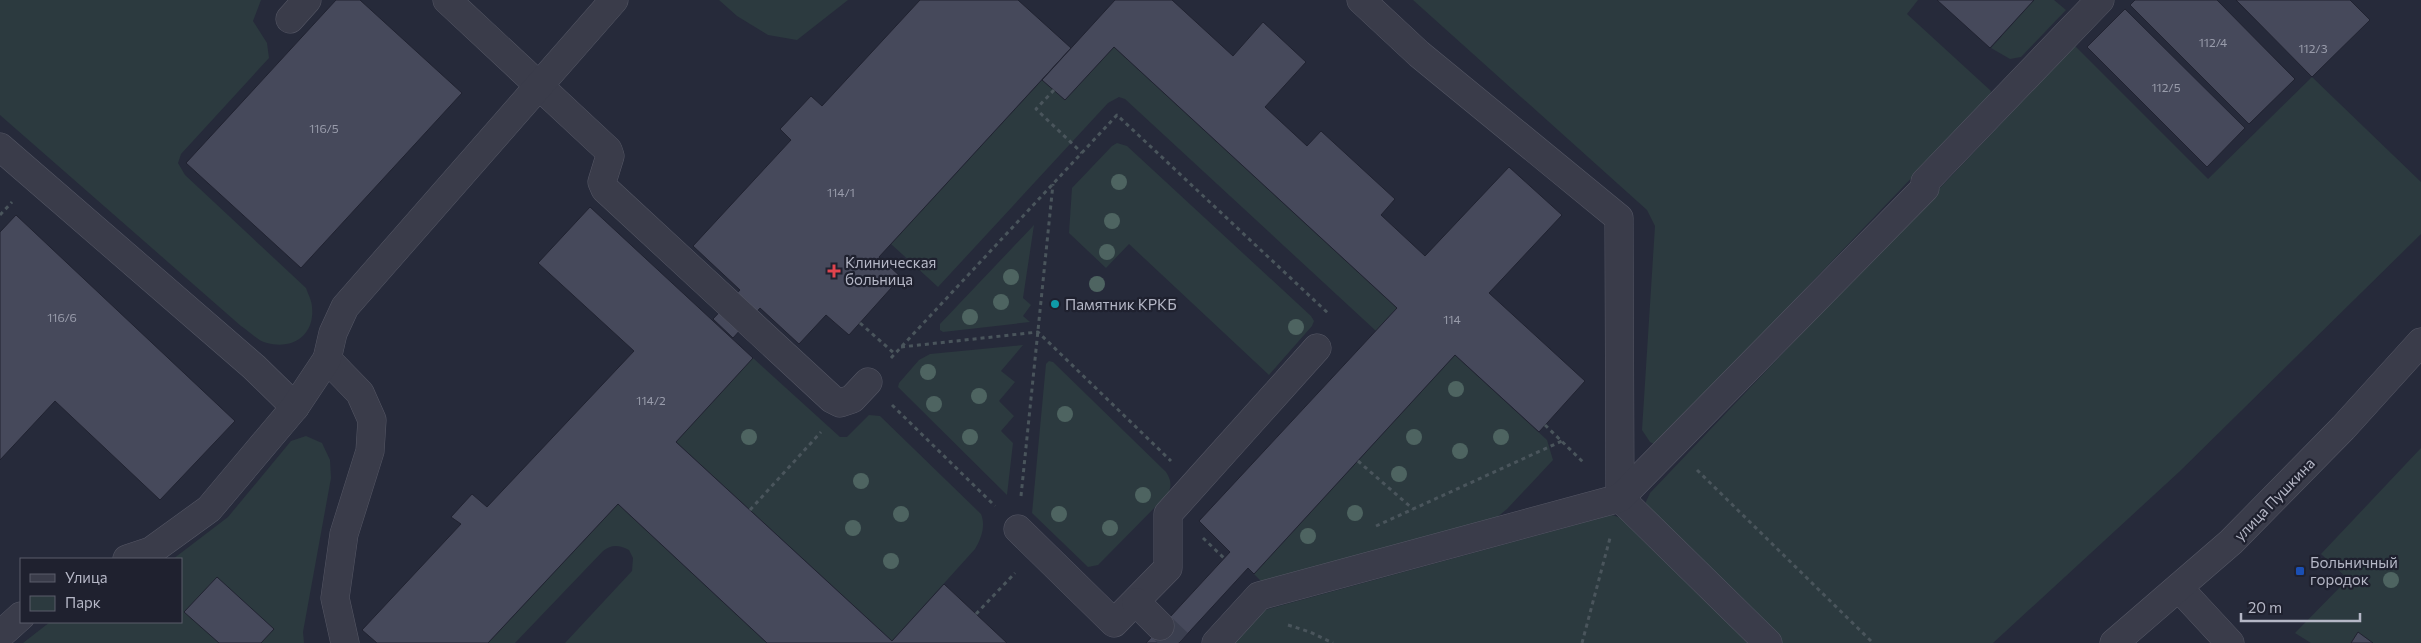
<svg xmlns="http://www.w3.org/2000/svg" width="2421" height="643" font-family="Commissioner,sans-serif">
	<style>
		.green { fill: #2c3a3f }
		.building { fill: #46495b; stroke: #212331 }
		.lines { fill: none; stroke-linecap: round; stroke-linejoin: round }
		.minor-tunnel { stroke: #3b3f4f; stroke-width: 28; stroke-dasharray: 28 14; stroke-linecap: butt }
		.minor-casing { stroke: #555765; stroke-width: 29 }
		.path { stroke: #4a555c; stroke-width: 3; stroke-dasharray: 4 4; stroke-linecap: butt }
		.minor { stroke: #3a3c4a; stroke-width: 28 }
		.tree { fill: #4e6461 }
		.health-dot { fill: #e0444e; stroke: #1f212f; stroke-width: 2 }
		.culture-dot { fill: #0f9aa8; stroke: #1f212f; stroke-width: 2 }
		.transit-dot { fill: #1a4fb4; stroke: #1f212f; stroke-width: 2 }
		.labels { text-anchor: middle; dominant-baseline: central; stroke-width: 4.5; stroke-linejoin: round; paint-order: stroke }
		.number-label { font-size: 12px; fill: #999cab }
		.poi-label { font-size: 15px; fill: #b5b7c6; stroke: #1f212f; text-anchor: start }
		.street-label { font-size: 15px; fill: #b5b7c6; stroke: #1f212f }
	</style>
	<rect width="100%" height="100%" fill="#262a3a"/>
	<g class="green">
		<path d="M0,0H261L253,21L267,43L269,58L181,154L178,163L185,175L306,288C308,294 312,301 312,307C315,335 293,350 267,343C258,341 249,331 241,326L0,115Z"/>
		<polygon points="719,0 848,0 797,40 768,35 737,16"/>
		<polygon points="1413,0 1918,0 1907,14 1991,91 1989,97 1656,445 1650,442 1642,430 1655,226 1647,210"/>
		<polygon points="2034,0 2054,0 2066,10 2021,57 2010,59 1991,48"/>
		<polygon points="2075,46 2208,179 2312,77 2421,182 2421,234 2179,472 1993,643 1782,643 1644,506 1650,493"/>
		<polygon points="1114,47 1397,308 1376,331 1125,99 1119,97 1108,103 938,287 891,244 1042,80 1065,100"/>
		<polygon points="1117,143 1127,146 1311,316 1314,321 1312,326 1269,375 1129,244 1106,268 1069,233 1072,188 1112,146"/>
		<polygon points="1034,225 1023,298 1031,305 1023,316 1030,322 943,332 940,330 940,324"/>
		<polygon points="1023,345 1001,371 1015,382 999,401 1014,416 1001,431 1013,443 1007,495 898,387 899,383 919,360 930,354"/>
		<polygon points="1455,355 1547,440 1553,460 1507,509 1490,523 1263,583 1254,574"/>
		<path d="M753,358L840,437H847L869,415L880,416L981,514C986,526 981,539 975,549L892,641L676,442Z"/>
		<path d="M1049,361L1053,362L1166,472C1171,480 1172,485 1168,494L1098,565L1088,567L1032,513L1046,364Z"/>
		<polygon points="306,436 322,443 330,460 331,478 303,632 304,643 23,643 50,622 181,622 181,559 173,559 228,517 291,441"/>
		<polygon points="2421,448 2421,643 2311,643 2295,633 2348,579 2321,554"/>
		<path d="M618,504L767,643H565L632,571L633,558L629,550C619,545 612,544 603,551L515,643H488Z"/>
		<polygon points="1612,515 1624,519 1751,643 1230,643 1262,611 1272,608"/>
	</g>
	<g class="building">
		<polygon points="336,0 360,0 462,93 301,268 186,163"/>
		<polygon points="920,0 1018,0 1071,48 879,257 901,277 849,335 826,315 799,344 760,308 733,338 713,319 740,290 693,246 791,140 780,129 811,96 822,106"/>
		<polygon points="1115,0 1172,0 1233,56 1263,22 1306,62 1265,107 1307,146 1321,131 1395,199 1381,215 1425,256 1509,167 1562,215 1489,293 1585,381 1539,432 1455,355 1254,574 1248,568 1179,643 1146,643 1230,552 1199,521 1397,308 1114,47 1065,100 1042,80"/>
		<polygon points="1937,0 2034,0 1990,48"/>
		<polygon points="2135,0 2217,0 2295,79 2249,124 2130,5"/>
		<polygon points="2236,0 2350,0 2370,20 2312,77"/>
		<polygon points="2125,9 2245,128 2207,167 2087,47"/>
		<polygon points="590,207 753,358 676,442 892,641 944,584 1007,643 767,643 618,504 488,643 377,643 362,630 461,524 451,517 472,494 487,507 634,351 538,263"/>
		<polygon points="16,215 235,421 160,500 55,401 0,460 0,232"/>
		<polygon points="217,577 274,629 261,643 219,643 184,612"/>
		<polygon points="2358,632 2373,643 2351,643"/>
	</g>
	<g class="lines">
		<polyline class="minor-tunnel" points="1160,626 1178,643"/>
		<g class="minor-casing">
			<g id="minor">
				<polyline points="447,0 608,150 610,156 602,182 605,189 832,399 840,403 852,399 868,382"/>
				<polyline points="1361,0 1419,54 1619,218 1620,498 1768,643"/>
				<polyline points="290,19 307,0"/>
				<polyline points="0,147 254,367 295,407"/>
				<polyline points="327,359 360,393 372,420 370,451 344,534 335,598 345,643"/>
				<polyline points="1018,529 1114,623 1168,568 1168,514 1317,348"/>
				<polyline points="127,559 151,551 209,509 295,407 327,359 333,333 345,307 614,0"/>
				<polyline points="2179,588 2230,643"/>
				<polyline points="1136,602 1160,626"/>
				<polyline points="0,635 21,616"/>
				<polyline points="1216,643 1259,596 1620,498 1925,188 1925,182 2100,0"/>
				<polyline points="2114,643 2231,542 2343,428 2421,342"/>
			</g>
		</g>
		<g class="path">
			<polyline points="1054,90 1036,109 1082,153"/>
			<polyline points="0,215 12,202"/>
			<polyline points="860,323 895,354"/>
			<polyline points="901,347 1038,332 1171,461"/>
			<polyline points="891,358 1117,115 1330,315"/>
			<polyline points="892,405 995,506"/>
			<polyline points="1545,425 1584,463"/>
			<polyline points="1358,461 1413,509"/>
			<polyline points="1697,470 1873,643"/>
			<polyline points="1021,496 1053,184"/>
			<polyline points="750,510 821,432"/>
			<polyline points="1376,526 1562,441"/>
			<polyline points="1203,538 1224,558"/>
			<polyline points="976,614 1015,573"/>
			<polyline points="1288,625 1310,632 1333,643"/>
			<polyline points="1582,643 1610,538"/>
		</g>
		<use href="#minor" class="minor"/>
	</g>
	<g class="tree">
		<circle cx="1119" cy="182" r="8"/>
		<circle cx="1112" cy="221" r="8"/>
		<circle cx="1107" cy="252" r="8"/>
		<circle cx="1011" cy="277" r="8"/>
		<circle cx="1097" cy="284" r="8"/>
		<circle cx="1001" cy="302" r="8"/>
		<circle cx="970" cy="317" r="8"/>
		<circle cx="1296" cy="327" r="8"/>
		<circle cx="928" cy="372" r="8"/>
		<circle cx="1456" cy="389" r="8"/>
		<circle cx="979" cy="396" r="8"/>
		<circle cx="934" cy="404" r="8"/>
		<circle cx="1065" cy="414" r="8"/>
		<circle cx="749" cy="437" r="8"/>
		<circle cx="970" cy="437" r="8"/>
		<circle cx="1414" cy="437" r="8"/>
		<circle cx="1501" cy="437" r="8"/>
		<circle cx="1460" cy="451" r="8"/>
		<circle cx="1399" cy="474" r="8"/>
		<circle cx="861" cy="481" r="8"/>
		<circle cx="1143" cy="495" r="8"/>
		<circle cx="1355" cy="513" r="8"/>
		<circle cx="901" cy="514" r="8"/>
		<circle cx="1059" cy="514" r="8"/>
		<circle cx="853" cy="528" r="8"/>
		<circle cx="1110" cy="528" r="8"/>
		<circle cx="1308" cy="536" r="8"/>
		<circle cx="891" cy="561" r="8"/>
		<circle cx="2391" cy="580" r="8"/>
	</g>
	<path class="health-dot" d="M831.5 263.5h5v5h5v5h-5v5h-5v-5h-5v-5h5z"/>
	<circle class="culture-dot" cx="1055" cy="304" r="5"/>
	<rect class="transit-dot" x="2295" y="566" width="10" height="10" rx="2.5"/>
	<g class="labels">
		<g class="number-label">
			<text x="2213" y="42">112/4</text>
			<text x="2313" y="48">112/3</text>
			<text x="2166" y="87">112/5</text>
			<text x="324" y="128">116/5</text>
			<text x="841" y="192">114/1</text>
			<text x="62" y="317">116/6</text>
			<text x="1452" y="319">114</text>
			<text x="651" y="400">114/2</text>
		</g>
		<g class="poi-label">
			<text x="845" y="262">Клиническая<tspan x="845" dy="17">больница</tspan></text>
			<text x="1065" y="304">Памятник КРКБ</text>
			<text x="2310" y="562">Больничный<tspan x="2310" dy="17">городок</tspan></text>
		</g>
		<g class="street-label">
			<text transform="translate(2274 499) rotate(-46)">улица Пушкина</text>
		</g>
	</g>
	<rect x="20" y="558" width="162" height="65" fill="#1f212f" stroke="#5b5d6b"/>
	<rect x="30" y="574" width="25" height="8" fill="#3a3c4a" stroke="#5b5d6b"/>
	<text x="65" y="583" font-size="15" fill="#b5b7c6">Улица</text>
	<rect x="30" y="596" width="25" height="15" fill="#2c3a3f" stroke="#5b5d6b"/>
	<text x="65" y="608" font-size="15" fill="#b5b7c6">Парк</text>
	<path d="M2241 613v8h119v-8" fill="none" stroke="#b5b7c6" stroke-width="2.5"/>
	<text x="2248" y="613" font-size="15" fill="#b5b7c6" stroke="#1f212f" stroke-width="4" paint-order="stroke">20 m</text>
</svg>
